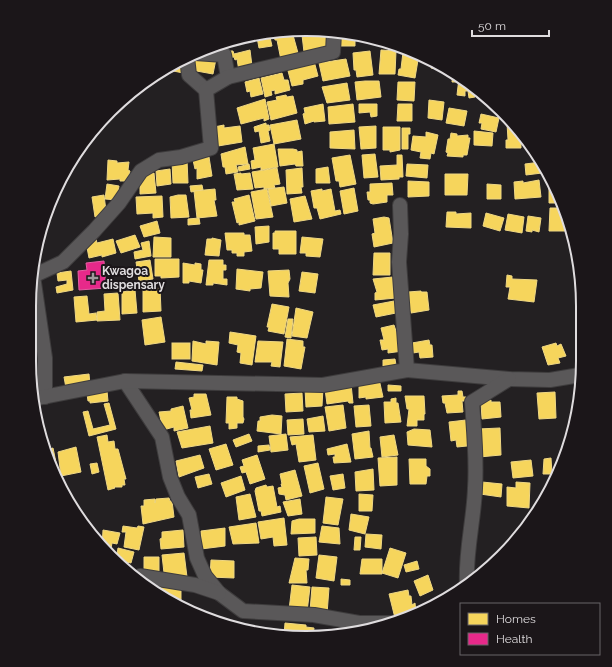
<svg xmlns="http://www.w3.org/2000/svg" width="612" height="667" font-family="Raleway,sans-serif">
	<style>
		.homes { fill: #f6d55c; stroke: #efd783 }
		.health { fill: #e7298a; stroke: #e55fa3 }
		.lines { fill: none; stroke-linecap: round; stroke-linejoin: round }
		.minor-casing { stroke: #3e3c3d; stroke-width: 16 }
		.minor { stroke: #5a5859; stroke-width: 14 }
		.poi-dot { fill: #9d9a9c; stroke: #1b1619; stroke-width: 1.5 }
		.labels { text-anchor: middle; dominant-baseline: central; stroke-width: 4; stroke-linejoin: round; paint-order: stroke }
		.poi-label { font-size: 12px; font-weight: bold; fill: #dfdcde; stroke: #1b1619; text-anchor: start }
		.rim { fill: none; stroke: #dfdcde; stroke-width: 2 }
	</style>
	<rect width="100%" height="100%" fill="#232022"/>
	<g class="homes">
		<polygon points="295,30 296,34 293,35 298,53 281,60 277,40 275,40 273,32"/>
		<polygon points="318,30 329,31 332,45 320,47 321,50 304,52 302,35"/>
		<polygon points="339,32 360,34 359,38 355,38 355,46 336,46"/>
		<polygon points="269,33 272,46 259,48 257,37 255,37 254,34"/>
		<polygon points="373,38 386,42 385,46 372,44"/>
		<polygon points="226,42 224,50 209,47"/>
		<polygon points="250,50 252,66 239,71 237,59 235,60 234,57 226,58 228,51 233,51 234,54"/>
		<polygon points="381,50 396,51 395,74 379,74"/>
		<polygon points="370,51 373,75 357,77 356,70 354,70 353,53"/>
		<polygon points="403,52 419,54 415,78 398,75 399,69 401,69"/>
		<polygon points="193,55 216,59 213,74 191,70"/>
		<polygon points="186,58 183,73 164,69"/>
		<polygon points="346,59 350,76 323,81 319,63"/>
		<polygon points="429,60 432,61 451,71 431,68 432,66 428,65"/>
		<polygon points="314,61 318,76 303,80 303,84 292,86 287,67"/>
		<polygon points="453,72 475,88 475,97 469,98 468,91 465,91 465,96 457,95 459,78 457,77 456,82 452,82"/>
		<polygon points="282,73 284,80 288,80 290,90 275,94 275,90 271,91 272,95 265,97 261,78"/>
		<polygon points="259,78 263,94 251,97 250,91 247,92 245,82"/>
		<polygon points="365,81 379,81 381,97 357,100 355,82"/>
		<polygon points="398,82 415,82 414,101 397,100"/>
		<polygon points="347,83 350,100 327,103 322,87"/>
		<polygon points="286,95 287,97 293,96 297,113 271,120 267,102 277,100 276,97"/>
		<polygon points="265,99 269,119 264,121 264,118 241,124 237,108"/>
		<polygon points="429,100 444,102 442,120 428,118"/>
		<polygon points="323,104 325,121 314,122 314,121 305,124 303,114 305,113 304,108"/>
		<polygon points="353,104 355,122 329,124 328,107"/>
		<polygon points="359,104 377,104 377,116 371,117 370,112 359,113"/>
		<polygon points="398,104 412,104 412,121 397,121"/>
		<polygon points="449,108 467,111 464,126 446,123"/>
		<polygon points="481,114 499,118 496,132 481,129 482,123 479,123"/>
		<polygon points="297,120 301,139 274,144 270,125"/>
		<polygon points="266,123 266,125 269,125 270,130 268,131 270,141 261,143 259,131 255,132 254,127"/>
		<polygon points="507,123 512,123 521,133 521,148 506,148 506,140 508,140"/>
		<polygon points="224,125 224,128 240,126 242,142 218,146 214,127"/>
		<polygon points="376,126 376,148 361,149 359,127"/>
		<polygon points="383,127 400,127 400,150 390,152 390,150 383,150"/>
		<polygon points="402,128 410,128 410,134 408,134 408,149 402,149"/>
		<polygon points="354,130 355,149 330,148 330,132"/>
		<polygon points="474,131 493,133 492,146 474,145"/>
		<polygon points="426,132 438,135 434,154 431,153 430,159 420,158 421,152 411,150 413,136 426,137"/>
		<polygon points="451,133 457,134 457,136 468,135 468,138 470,138 467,155 463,155 463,157 447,156 448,153 446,152 448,139 450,139"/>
		<polygon points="274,144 278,167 261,170 261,167 252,169 251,161 255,160 253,148"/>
		<polygon points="245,147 248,164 236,165 238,172 226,174 225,167 223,167 221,154"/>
		<polygon points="278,149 293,149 297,150 297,152 302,151 303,166 296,166 295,164 280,166"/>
		<polygon points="375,154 378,177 364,178 362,155"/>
		<polygon points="350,155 356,184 340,187 339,181 336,181 332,158"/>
		<polygon points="397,155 402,155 403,177 399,177 399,179 381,180 380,166 397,165"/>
		<polygon points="209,157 212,176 197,179 197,168 195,169 193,160"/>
		<polygon points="108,160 117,161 117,163 129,162 128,170 130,171 128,181 120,181 120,179 107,180"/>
		<polygon points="187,160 188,183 173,183 172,161"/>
		<polygon points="541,162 542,173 526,175 525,164"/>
		<polygon points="249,164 250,169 239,171 238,167"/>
		<polygon points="407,164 428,165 427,178 406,176"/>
		<polygon points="328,167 330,183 316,183 316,169"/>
		<polygon points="277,168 280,184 274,185 275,188 264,189 264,187 255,188 252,172"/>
		<polygon points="302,168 303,187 301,187 302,193 287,194 286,170"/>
		<polygon points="170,169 171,184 157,186 156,171"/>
		<polygon points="154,173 156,193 140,194 140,178 148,174"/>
		<polygon points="241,173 241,174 250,173 253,189 237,190 234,174"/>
		<polygon points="445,174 468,174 467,195 445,195"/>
		<polygon points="539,180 541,197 515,199 514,182 523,181 523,183"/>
		<polygon points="408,181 429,182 429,196 408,197"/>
		<polygon points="392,183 393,195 387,195 387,202 373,204 370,203 370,200 368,200 367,192 370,192 370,184"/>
		<polygon points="107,184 119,186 117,200 105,199"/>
		<polygon points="487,184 501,185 501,199 487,199"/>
		<polygon points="202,185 203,190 191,192 190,186"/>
		<polygon points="284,187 287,203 271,206 268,189"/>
		<polygon points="354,188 358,211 344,214 340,191"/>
		<polygon points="549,188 555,188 563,203 549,203"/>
		<polygon points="215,189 216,200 214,200 217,216 197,218 194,191"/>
		<polygon points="267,189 273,217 256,219 251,192"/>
		<polygon points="322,189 322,191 331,189 335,211 340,210 341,214 320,219 317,208 314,208 311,191"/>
		<polygon points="104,195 106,211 104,215 95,217 92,197"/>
		<polygon points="178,195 186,195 189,217 171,218 170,197"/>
		<polygon points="249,195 255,221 239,225 239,222 237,223 232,202 235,202 234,199"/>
		<polygon points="162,196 163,217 153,218 153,213 137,214 136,197"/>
		<polygon points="305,196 312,219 294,222 290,199"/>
		<polygon points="550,208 564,208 565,231 549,231"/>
		<polygon points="447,212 456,212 456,214 471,213 471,228 446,227"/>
		<polygon points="486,213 504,218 500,231 483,226"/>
		<polygon points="508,214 524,217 522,233 505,230"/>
		<polygon points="528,216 541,218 539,232 532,230 532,232 526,231"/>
		<polygon points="384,217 389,218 393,243 374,247 372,234 375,233 373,219"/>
		<polygon points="199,218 200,224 188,225 188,219"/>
		<polygon points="157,221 160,233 144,237 140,226"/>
		<polygon points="269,226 269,242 256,244 255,227"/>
		<polygon points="275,231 296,231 296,254 279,254 279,249 273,249 273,233 275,233"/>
		<polygon points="225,233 244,233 244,235 250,235 252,251 244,252 244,256 237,256 237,253 232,253 232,250 227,250"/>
		<polygon points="135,235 140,247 121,253 116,241"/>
		<polygon points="154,237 171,238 171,257 153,257"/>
		<polygon points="302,237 323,239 320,257 306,256 306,253 300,253"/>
		<polygon points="212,238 221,240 219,256 205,255 207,239 212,239"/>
		<polygon points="96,239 97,243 113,239 116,253 102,257 102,255 89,258 86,242"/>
		<polygon points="149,241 151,256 135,259 134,252 143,250 141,243"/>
		<polygon points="374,253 390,253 390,275 373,275"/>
		<polygon points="155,259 179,259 179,277 161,278 161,276 155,276"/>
		<polygon points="150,260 153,279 139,281 136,262"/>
		<polygon points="209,260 223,260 223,265 226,265 226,270 223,270 223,279 227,279 227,285 213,283 213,285 206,285"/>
		<polygon points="183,263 195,265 195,263 201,264 201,270 203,270 201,283 189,281 189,283 183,283"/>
		<polygon points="237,269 263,272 261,288 250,289 250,291 236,289"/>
		<polygon points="289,270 290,279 288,283 289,297 270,296 268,271"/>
		<polygon points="71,271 73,290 57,293 56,287 67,284 67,280 58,281 57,273"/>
		<polygon points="302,272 318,274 315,293 299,291"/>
		<polygon points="507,275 512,276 512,279 537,280 534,302 508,299 510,287 506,287"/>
		<polygon points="393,277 393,290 395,290 396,298 375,300 375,293 377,292 373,279"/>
		<polygon points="160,288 161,311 143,312 143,289"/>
		<polygon points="135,290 137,313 122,314 122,292"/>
		<polygon points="421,291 421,292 427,292 429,310 411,313 411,311 409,311 408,292"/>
		<polygon points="118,293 120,320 97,321 97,312 105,311 104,294"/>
		<polygon points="87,296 89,314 96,313 97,320 76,322 74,297"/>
		<polygon points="394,301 396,313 376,317 373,305"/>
		<polygon points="272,304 289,307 284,334 268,331 269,327 267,327"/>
		<polygon points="296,308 313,312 307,338 292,336"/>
		<polygon points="161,317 165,342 145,345 142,320"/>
		<polygon points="288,319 293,319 291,338 285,337"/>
		<polygon points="394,325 403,351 388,353 388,349 382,350 380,340 384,340 381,328"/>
		<polygon points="230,332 256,336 252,365 240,363 241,353 237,352 238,345 229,343"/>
		<polygon points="287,339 303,341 303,347 305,347 301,369 284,366"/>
		<polygon points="429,340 430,345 432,345 433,357 420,358 419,352 413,353 412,343"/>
		<polygon points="193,341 206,344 206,341 219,342 217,365 192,361"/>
		<polygon points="258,341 283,342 280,367 271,366 272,362 255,362"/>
		<rect x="172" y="343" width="18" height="16"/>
		<polygon points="556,343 557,346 561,344 566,356 558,358 560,363 548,365 542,347"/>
		<polygon points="395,359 396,365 383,366 383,360"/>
		<polygon points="176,362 203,365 202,371 175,369"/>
		<polygon points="89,374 90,385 66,388 64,377"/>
		<polygon points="379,379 383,397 366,399 366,397 359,398 359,382"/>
		<polygon points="351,384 353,403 349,403 348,401 327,404 325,389"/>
		<polygon points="388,385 401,386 401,391 388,391"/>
		<polygon points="323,388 322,406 306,407 305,389"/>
		<polygon points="107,391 108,401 90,403 90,401 88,401 87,394"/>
		<polygon points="458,391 462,391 463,397 466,397 466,401 462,401 463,412 447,413 445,403 443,403 442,396 458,395"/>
		<polygon points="555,392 556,418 539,419 537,393"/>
		<polygon points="302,393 303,411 286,412 285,394"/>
		<polygon points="194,394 206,394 211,415 191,418 190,410 192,410 189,398 194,397"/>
		<polygon points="405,396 424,396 425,414 424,414 424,420 417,420 417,426 407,426 409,409 407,409"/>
		<polygon points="227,397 237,397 237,399 243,401 243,417 244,419 243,423 237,423 237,428 229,429 229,423 226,423"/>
		<polygon points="396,398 396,403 398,403 401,422 385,423 384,402 391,402 391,399"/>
		<polygon points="491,400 491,402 500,402 501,417 482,419 481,403"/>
		<polygon points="109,403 116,429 89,436 83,412 88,411 93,429 110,425 104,404"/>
		<polygon points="343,405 346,428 329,431 325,407"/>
		<polygon points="369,405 371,426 356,427 354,406"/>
		<polygon points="183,406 188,428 174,431 174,427 163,430 159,412 171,411 171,409"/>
		<polygon points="272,415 282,416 281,434 257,431 258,421 260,421 260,417"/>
		<polygon points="323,416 325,431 309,432 307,419"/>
		<polygon points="303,419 304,434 288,435 287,420"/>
		<polygon points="466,420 469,443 467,444 467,446 457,447 456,440 451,441 449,422"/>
		<polygon points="210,426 213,443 182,448 177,432"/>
		<polygon points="500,428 501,455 479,457 478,429"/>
		<polygon points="414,429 430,430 432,447 408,445 407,432"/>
		<polygon points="369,431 370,448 371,448 373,457 355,459 352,434"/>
		<polygon points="249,434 252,441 236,447 233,440"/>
		<polygon points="286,434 288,450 271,452 269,436"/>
		<polygon points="107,435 108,442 114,441 115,449 118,449 126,479 124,479 125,485 122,485 122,487 114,487 115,488 108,490 97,437"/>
		<polygon points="313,435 316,460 299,462 296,444 292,445 290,437"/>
		<polygon points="394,435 398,455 382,457 380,437"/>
		<polygon points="226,444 233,465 216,470 209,449"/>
		<polygon points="347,444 351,462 334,463 333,457 335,457 335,454 328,455 327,449"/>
		<polygon points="269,445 270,450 258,452 258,446"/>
		<polygon points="76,447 81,472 61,476 58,452"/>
		<polygon points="53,448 59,477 56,478 47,450"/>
		<polygon points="200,455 204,468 179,477 176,461"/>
		<polygon points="257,455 265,479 250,484 246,472 242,473 240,467 244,466 242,460"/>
		<polygon points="397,457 397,485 380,486 378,458"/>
		<polygon points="551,458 552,474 543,474 544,459"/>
		<polygon points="409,459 426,459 426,466 430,469 430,476 427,476 426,484 410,484"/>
		<polygon points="531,460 533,476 513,478 511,462"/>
		<polygon points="97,463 99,472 92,474 90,464"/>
		<polygon points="318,463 324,489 310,493 304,466"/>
		<polygon points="373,469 374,490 356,491 355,472"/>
		<polygon points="295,470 302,496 286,500 285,495 279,494 278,488 282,487 281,484 282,484 280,474"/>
		<polygon points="209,474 212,484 198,488 195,477"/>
		<polygon points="343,474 345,488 333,490 330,476"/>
		<polygon points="241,476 245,490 226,497 221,483"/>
		<polygon points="482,482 502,484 501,497 480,494"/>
		<polygon points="516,482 530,483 529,508 507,506 507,487 516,488"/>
		<polygon points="266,485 267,487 273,486 277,507 280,506 281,512 262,516 261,511 259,511 255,491 256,488"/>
		<polygon points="250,494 256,517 239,520 236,497"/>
		<polygon points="359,494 373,495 372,511 359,511"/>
		<polygon points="326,497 343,499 338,525 323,523"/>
		<polygon points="169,498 170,501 172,501 174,517 143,524 141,506 144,506 144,500 155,499 155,503 156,499"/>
		<polygon points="300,499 302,514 288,516 283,502"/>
		<polygon points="351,514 369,517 365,534 349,530"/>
		<polygon points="284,518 287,545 274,546 273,537 261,539 258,522"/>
		<polygon points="299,519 315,519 315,533 291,534 292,521"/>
		<polygon points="256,523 259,543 233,544 229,527"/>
		<polygon points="123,526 137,528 138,526 144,527 139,550 124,547 126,532 122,532"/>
		<polygon points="322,526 339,528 340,544 319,542"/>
		<polygon points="225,528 225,546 201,549 201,531"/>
		<polygon points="103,530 120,533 117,544 112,543 110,554 102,547"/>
		<polygon points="183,530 184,547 161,549 160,539 162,538 162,532"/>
		<polygon points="366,534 382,535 381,549 365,547"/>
		<polygon points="316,537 317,555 299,556 298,538"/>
		<polygon points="355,537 361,537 360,550 354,550"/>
		<polygon points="118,548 134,552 131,563 116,560"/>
		<polygon points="390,548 406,553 398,578 382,573"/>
		<polygon points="184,553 187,577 167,576 167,573 164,573 162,555"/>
		<polygon points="319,555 337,557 334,581 316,578"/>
		<polygon points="144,557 159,557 159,572 144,570"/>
		<polygon points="295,558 309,559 308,570 306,570 307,583 289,583"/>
		<polygon points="362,559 382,559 382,574 360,574"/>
		<polygon points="211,560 234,561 234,578 210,577"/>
		<polygon points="417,561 419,569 406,572 404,565"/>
		<polygon points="428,575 433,590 420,596 414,581"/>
		<polygon points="341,579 350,580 350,585 341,585"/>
		<polygon points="292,585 310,587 307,612 289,610"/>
		<polygon points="158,586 181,586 181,607 158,592"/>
		<polygon points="312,587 329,588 327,614 310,611"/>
		<polygon points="408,590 409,596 411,596 412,605 415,603 416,612 395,618 389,594"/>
		<polygon points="438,602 423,610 422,605"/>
		<polygon points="285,623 306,625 306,627 314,628 313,637 306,638 284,635"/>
		<polygon points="315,633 332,634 332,635 314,637"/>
	</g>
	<polygon class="health" points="104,261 106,288 79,290 78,271 87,270 86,263"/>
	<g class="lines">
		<g class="minor-casing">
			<g id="minor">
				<polyline points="195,53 224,55 228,77"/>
				<polyline points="187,57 189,75 206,90"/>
				<polyline points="407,370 509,379 550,380 580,375"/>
				<polyline points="125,381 162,437 170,477 178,497 189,515 197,558 205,576 219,593 243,611 314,615 359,623 392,623"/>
				<polyline points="45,397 45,358 33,276 63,262 94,231 119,203 141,171 159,160 181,157 211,148 206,90 228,77 333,52 334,32"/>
				<polyline points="33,399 125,381 323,385 407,370 399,262 401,234 400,205"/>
				<polyline points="140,576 195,585 219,593"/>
				<path d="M467,585C465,553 474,520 475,488C477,459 474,431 472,402L509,379"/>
			</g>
		</g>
		<use href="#minor" class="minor"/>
	</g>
	<path class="poi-dot" d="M91 272h4v4h4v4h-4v4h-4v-4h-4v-4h4z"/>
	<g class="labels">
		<g class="poi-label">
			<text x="102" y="271">Kwagoa<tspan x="102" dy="14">dispensary</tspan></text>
		</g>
	</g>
	<path d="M0 0H612V667H0ZM306 36H306A270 270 0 0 1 576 306V361A270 270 0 0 1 306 631H306A270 270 0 0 1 36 361V306A270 270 0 0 1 306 36Z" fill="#1b1619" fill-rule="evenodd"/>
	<path class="rim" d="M306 36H306A270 270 0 0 1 576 306V361A270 270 0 0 1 306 631H306A270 270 0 0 1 36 361V306A270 270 0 0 1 306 36Z"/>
	<rect x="460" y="603" width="140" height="52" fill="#1b1619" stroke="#696568"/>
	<rect x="468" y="613" width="20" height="12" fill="#f6d55c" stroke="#696568"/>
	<text x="496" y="623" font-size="12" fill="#dfdcde">Homes</text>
	<rect x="468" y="633" width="20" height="12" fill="#e7298a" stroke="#696568"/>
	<text x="496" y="643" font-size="12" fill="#dfdcde">Health</text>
	<path d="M472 30v6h77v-6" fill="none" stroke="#dfdcde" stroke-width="2"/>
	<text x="478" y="30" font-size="12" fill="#dfdcde" stroke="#1b1619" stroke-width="3" paint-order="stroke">50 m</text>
</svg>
